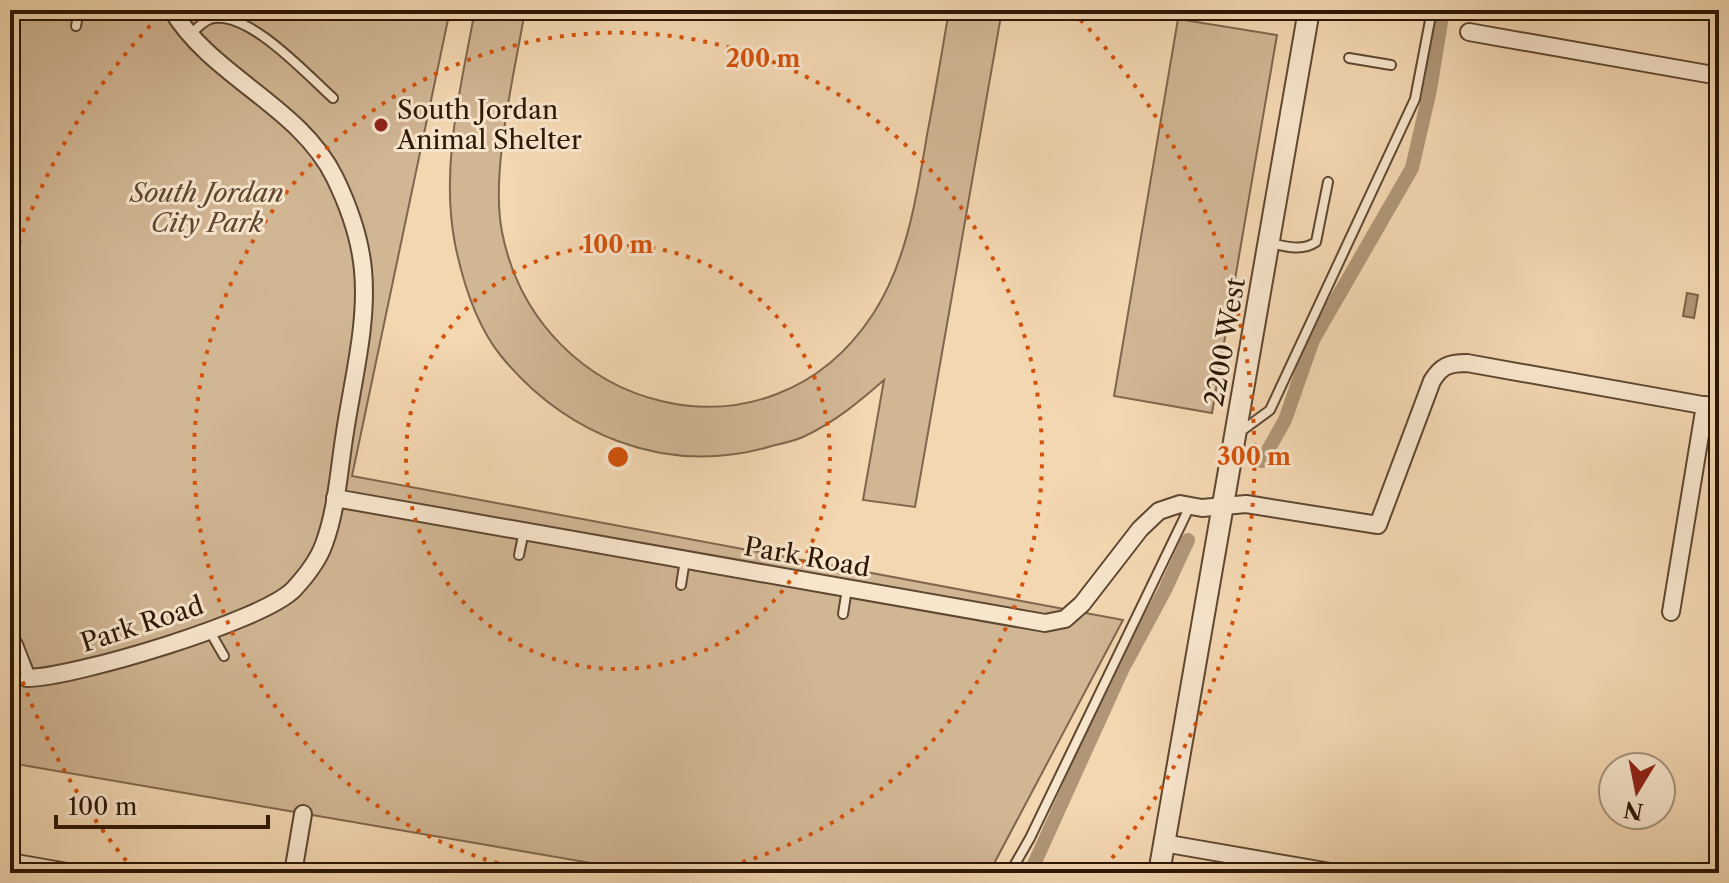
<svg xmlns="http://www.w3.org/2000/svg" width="1729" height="883" font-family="'Libre Caslon Text',serif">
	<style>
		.green { fill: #d1b694; stroke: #7f664d; stroke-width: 2 }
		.water { fill: #b09677; stroke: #7c634a; stroke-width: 2 }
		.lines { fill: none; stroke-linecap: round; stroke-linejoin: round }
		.canal { stroke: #b09677; stroke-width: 14 }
		.service-casing { stroke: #5e4731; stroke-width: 12 }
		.minor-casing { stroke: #5e4731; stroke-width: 20 }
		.tertiary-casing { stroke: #5e4731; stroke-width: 24 }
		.service { stroke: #f7e5cc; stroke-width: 8 }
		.minor { stroke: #f7e5cc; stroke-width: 16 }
		.tertiary { stroke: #f7e5cc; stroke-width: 20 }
		.ring { fill: none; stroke: #d5520b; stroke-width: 4; stroke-dasharray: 4 8 }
		.poi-dot { fill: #8f2418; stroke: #f7e5cc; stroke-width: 3 }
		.labels { text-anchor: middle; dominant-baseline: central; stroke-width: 6; stroke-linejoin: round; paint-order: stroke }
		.poi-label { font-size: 26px; fill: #2d1706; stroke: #f7e5cc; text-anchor: start }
		.park-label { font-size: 26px; font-style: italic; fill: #5e4731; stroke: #f7e5cc }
		.street-label { font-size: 26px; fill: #2d1706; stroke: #f7e5cc }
		.centre { fill: #d5520b; stroke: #f7e5cc; stroke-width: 4 }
		.ring-label { font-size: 24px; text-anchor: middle; font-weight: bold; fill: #d5520b; stroke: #f7e5cc; stroke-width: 6; stroke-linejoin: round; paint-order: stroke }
	</style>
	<rect width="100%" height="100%" fill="#f3d7b1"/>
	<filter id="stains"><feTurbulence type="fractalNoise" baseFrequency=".0025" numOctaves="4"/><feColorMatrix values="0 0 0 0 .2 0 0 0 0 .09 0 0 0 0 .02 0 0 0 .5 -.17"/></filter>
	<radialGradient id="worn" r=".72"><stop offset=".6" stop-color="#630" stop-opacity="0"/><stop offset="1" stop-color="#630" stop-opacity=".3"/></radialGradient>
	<g class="green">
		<polygon points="10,10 450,10 352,476 1123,620 989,873 649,873 10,763"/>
		<path d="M475,10H525C515,72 490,171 502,232C538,414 769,474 873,314C907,262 917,195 927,135C935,94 942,52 949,10H1002L915,507L863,500L884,380C860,401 835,422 805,436C793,442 778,444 765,448C664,475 566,435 501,356C476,325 463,283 455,244C440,167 461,86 475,10Z"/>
		<polygon points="1178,19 1277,35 1212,413 1114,396"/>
	</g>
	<polygon class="water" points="1687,293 1698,295 1694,318 1683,316"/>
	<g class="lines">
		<g class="canal">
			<polyline points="1262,461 1285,420 1313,340 1412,168 1430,90 1443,10"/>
			<polyline points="1030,873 1122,670 1165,590 1188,540"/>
		</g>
		<g class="service-casing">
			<g id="service">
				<polyline points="76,26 79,10"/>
				<path d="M190,34C197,29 202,22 210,19C247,8 307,75 333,98"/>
				<polyline points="1349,58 1391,65"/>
				<path d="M1269,243C1286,246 1301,252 1316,242L1328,182"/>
				<polyline points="1240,432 1270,410 1415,99 1432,10"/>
				<polyline points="519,555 524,531"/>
				<polyline points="681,585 685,560"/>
				<polyline points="10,613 14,645 11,644"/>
				<polyline points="843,614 847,589"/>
				<polyline points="209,630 224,656"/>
				<polyline points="1010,873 1030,838 1190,506"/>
			</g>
		</g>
		<g class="minor-casing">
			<g id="minor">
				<polyline points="1469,32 1719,76"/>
				<path d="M335,498L1045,623L1065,619L1082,604L1140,529L1159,511L1180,504L1202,508L1246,504L1378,525L1432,381C1441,366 1449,363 1467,363L1719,408"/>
				<polyline points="1671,612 1705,405"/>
				<path d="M14,645L27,678C72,678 264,621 294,589C306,576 318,561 324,544C337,509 339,469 345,432C353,379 368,323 363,270C360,237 349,207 335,178C300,106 212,77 172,10"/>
				<polyline points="1163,843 1336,873"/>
				<polyline points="10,862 73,873"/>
				<polyline points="293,873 303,814"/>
			</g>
		</g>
		<g class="tertiary-casing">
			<polyline id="tertiary" points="1159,873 1309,10"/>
		</g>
		<use href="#service" class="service"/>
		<use href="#minor" class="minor"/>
		<use href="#tertiary" class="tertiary"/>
	</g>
	<g class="ring">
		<circle cx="618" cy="457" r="212"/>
		<path d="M533 872A424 424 0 1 1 703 872"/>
		<path d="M134 870A636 636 0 0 1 11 648M11 266A636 636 0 0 1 164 11M1072 11A636 636 0 0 1 1102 870"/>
	</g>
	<circle class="poi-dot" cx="381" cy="125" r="8"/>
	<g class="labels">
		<g class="poi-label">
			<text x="397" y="110">South Jordan<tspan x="397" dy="30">Animal Shelter</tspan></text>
		</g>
		<g class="park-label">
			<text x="207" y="193">South Jordan<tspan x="207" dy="30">City Park</tspan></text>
		</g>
		<g class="street-label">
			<text transform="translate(1225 342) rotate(-80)">2200 West</text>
			<text transform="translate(807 557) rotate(10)">Park Road</text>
			<text transform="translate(142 624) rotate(-18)">Park Road</text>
		</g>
	</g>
	<circle cx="618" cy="457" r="12" class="centre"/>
	<g class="ring-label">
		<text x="763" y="67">200 m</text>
		<text x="618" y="253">100 m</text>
		<text x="1254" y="465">300 m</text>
	</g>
	<rect width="1729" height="883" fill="none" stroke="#f3d7b1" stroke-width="40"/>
	<rect x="12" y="12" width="1705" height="859" fill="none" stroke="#2d1706" stroke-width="4"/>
	<rect x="20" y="20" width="1689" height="843" fill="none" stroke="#2d1706" stroke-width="2"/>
	<g transform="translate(1637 791) rotate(190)"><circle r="38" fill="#f7e5cc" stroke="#a6937d" stroke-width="2"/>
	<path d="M0-6L14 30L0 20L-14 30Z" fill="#8f2418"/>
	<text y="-12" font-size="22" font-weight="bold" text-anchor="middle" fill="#2d1706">N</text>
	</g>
	<path d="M56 815v12h212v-12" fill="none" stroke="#2d1706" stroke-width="4"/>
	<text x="68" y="815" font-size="24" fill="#2d1706" stroke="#f7e5cc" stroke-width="6" paint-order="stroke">100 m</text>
	<rect width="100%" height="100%" filter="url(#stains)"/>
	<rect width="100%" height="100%" fill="url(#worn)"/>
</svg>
